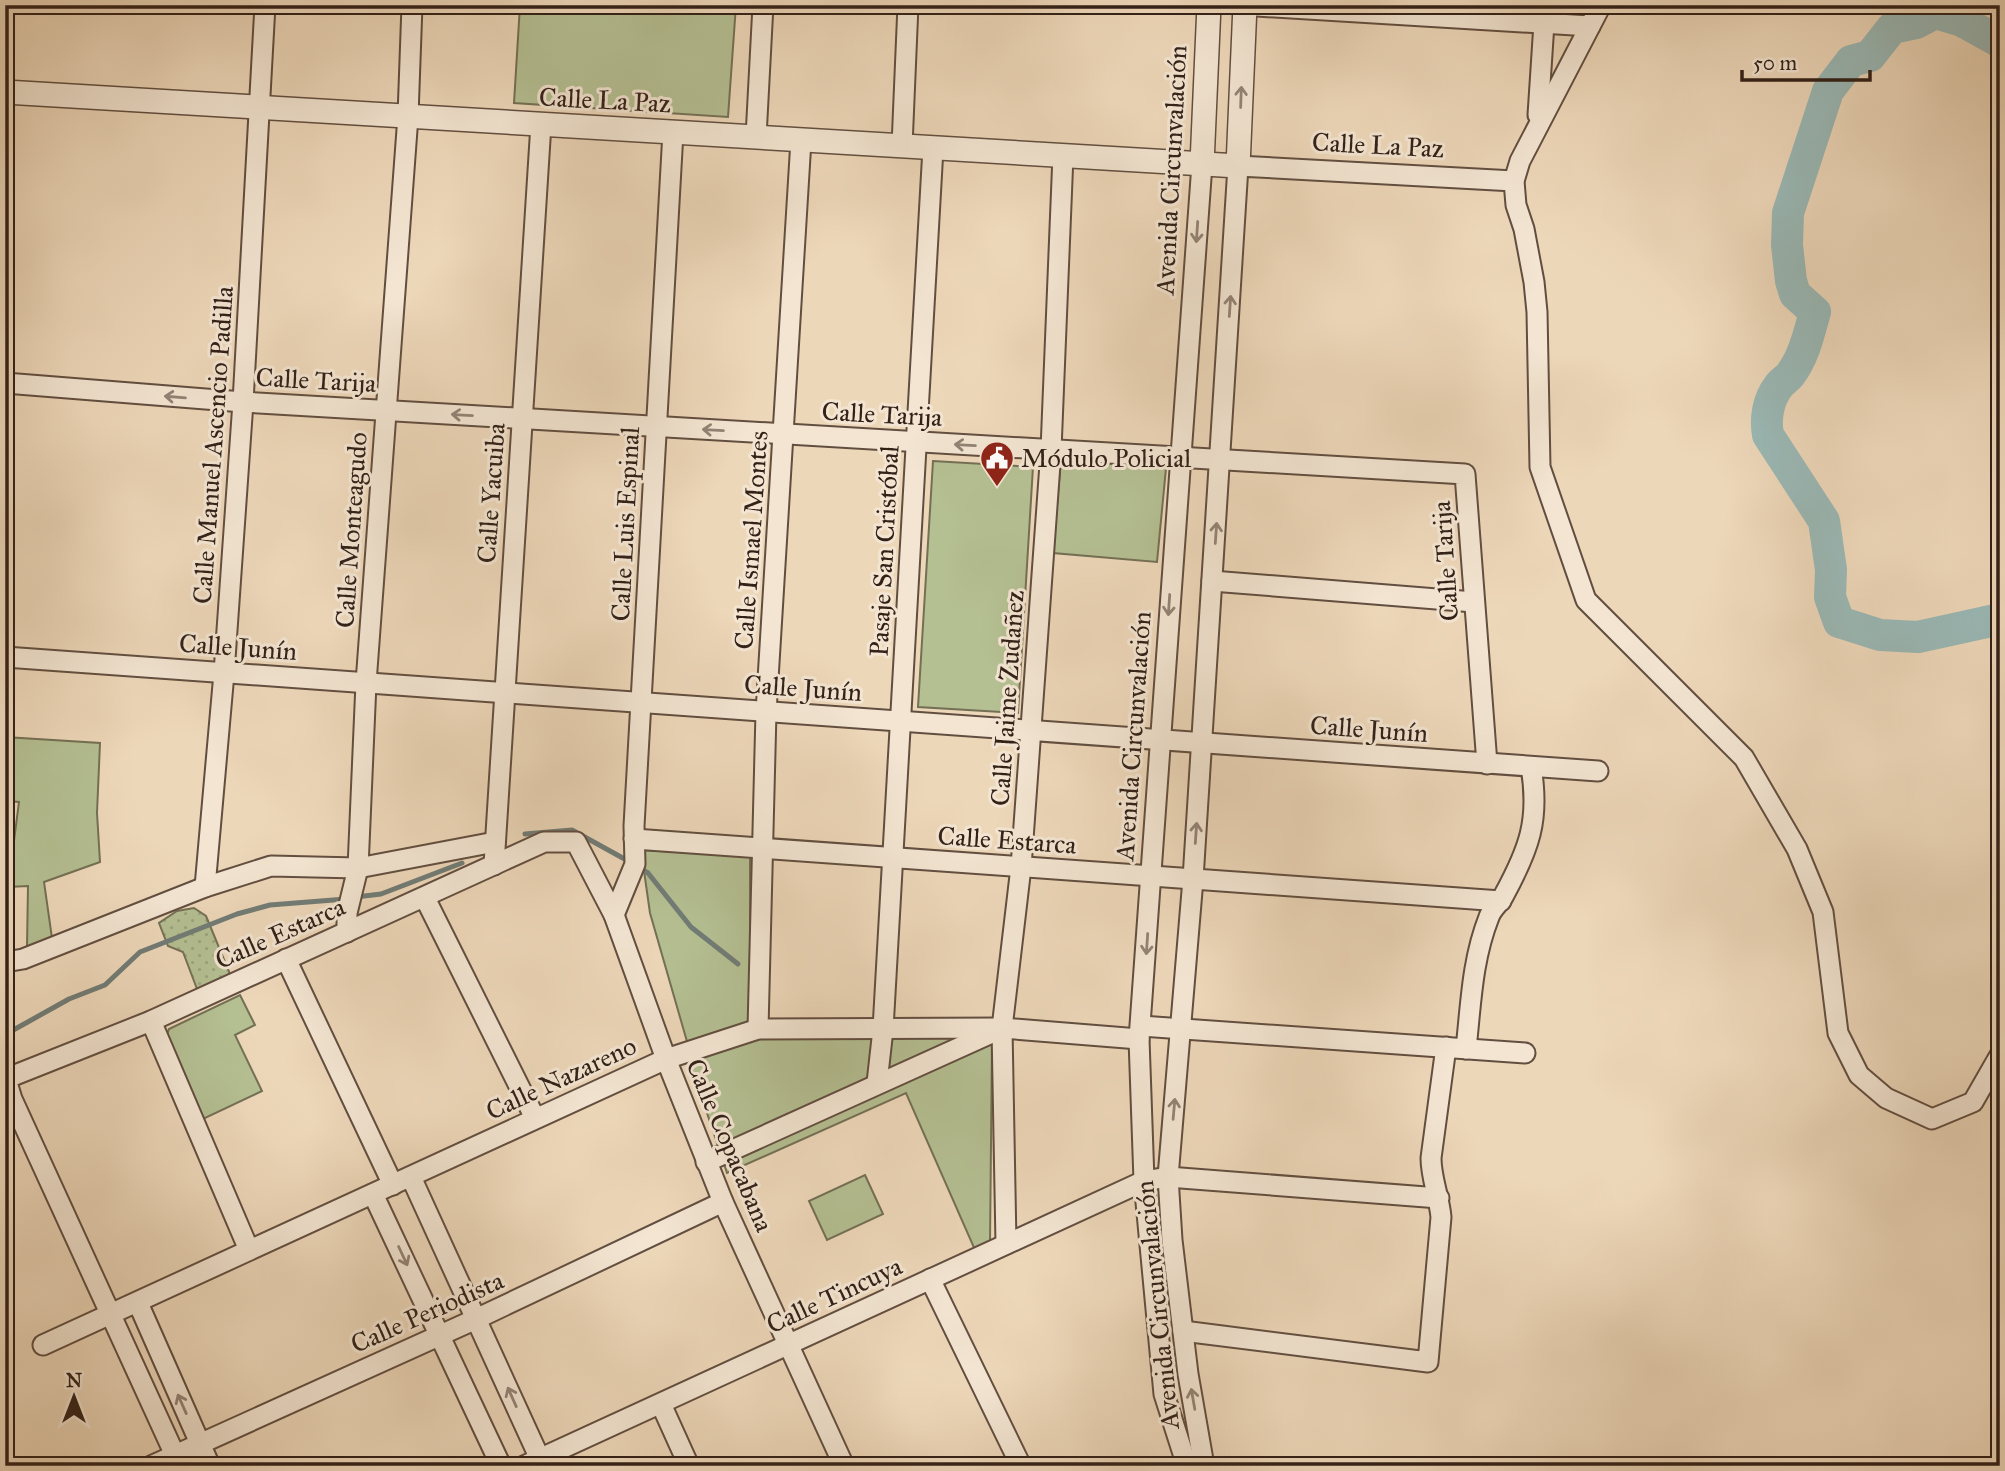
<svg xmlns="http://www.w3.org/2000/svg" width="2005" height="1471" font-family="'IM FELL Great Primer',serif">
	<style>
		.grass { fill: #b4bf92; stroke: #747055; stroke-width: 2 }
		.park { fill: url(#park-dots); stroke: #747055; stroke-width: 2 }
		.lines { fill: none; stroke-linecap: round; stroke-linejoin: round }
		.stream { stroke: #717c76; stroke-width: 5 }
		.river { stroke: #9ab8b5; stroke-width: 32 }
		.minor-casing { stroke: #624e40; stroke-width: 23 }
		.tertiary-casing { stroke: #624e40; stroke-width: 26 }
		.minor { stroke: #f3e5d2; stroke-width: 19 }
		.tertiary { stroke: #f3e5d2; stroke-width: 23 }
		.oneway { stroke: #938375 }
		.labels { text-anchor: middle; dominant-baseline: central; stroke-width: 6; stroke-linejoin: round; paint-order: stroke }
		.street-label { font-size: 26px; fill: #332118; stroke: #f3e5d2 }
		.poi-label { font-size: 26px; fill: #332118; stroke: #f3e5d2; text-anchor: start }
	</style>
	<defs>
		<pattern id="park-dots" width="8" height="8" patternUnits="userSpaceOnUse" patternTransform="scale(1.75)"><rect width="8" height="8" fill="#b4bf92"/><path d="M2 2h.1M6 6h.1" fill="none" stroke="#9ba47d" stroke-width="1.8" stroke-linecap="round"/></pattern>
	</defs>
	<rect width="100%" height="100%" fill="#edd7b9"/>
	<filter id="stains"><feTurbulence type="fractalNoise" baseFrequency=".00286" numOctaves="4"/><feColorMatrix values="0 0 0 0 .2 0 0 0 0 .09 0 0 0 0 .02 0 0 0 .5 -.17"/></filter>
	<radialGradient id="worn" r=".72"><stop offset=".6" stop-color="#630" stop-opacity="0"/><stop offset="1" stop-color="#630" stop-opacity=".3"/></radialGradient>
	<g class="grass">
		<polygon points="520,5 736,5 728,117 514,103"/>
		<polygon points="1061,459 1166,468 1157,562 1053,553"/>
		<polygon points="933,461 1033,467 1018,713 918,707"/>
		<polygon points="5,737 100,743 97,813 100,862 44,882 52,938 27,947 28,886 8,887 19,802 8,801 10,756 5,755"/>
		<polygon points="641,850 750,856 750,1022 688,1045 650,913"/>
		<polygon points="240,995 255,1025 235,1035 262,1091 203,1119 165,1040 169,1029"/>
		<polygon points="966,1035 992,1044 990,1243 975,1250 906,1093 727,1173 689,1059 755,1039"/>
		<polygon points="865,1175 883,1214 827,1240 809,1201"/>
	</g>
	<polygon class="park" points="194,908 206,916 230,974 197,989 183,952 168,946 159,923 177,911"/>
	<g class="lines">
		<g class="stream">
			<polyline points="525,834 572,830 630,862"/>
			<polyline points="638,867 648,873 691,927 738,964"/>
			<polyline points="356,897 381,894 462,863"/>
			<polyline points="8,1033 69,999 105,985 140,952 237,914 270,905 346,899"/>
		</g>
		<path class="river" d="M2000,42L1962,21L1935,13L1916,23L1892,28L1870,56L1851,61L1828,91L1788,213L1787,245L1791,281L1795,294L1815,312C1809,333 1804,357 1790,375C1787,379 1781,382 1778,387C1768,400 1765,419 1768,435L1824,521L1831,570L1830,597L1839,622L1880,635L1918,637L2000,619"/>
		<g class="minor-casing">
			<g id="minor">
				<polyline points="1240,5 1590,26"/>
				<polyline points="1601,5 1520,161 1514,181 1516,205 1524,229 1534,282 1537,312 1540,467 1586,600 1744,758 1797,849 1823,912 1838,1033 1859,1075 1886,1098 1932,1119 1973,1102 2000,1055"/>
				<polyline points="1538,115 1544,23"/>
				<polyline points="756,137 763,5"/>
				<polyline points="902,146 908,5"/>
				<polyline points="5,383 243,402 1465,474 1487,764"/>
				<polyline points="1212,581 1474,602"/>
				<polyline points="5,657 1598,771"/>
				<polyline points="634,839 1501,901"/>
				<polyline points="494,865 541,124"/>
				<polyline points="205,887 224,673 243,402 265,5"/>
				<polyline points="425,898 535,1118"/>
				<polyline points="614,915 635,864 634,826 673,132"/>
				<polyline points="347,932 347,913 358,868 366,683 408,116 412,5"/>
				<polyline points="286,959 393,1185"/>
				<polyline points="5,962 23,959 205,887 271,866 358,868 495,842"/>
				<polyline points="151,1021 249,1250"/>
				<polyline points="1141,1026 1525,1053"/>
				<polyline points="758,1029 766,712 801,140"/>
				<path d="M1466,1049C1471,1003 1472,960 1489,917C1492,908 1500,903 1504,895C1529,849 1540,820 1531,767"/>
				<polyline points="5,1076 12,1099 180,1466"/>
				<polyline points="5,1079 151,1021 544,842 576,842 614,915 666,1059 723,1202 844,1466"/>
				<polyline points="877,1083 883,1029 933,148"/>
				<polyline points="706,1162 996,1031"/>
				<polyline points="411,1177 540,1459"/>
				<polyline points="373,1194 501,1466"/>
				<polyline points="1006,1244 1002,1028 1021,867 1051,450 1063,155"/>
				<polyline points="930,1279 1021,1466"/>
				<polyline points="138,1303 210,1466"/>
				<path d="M1183,1331L1428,1362L1441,1217C1439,1196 1431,1178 1431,1158L1446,1047"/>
				<polyline points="43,1345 666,1059 758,1029 1002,1028 1139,1039"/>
				<polyline points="661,1404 689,1466"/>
				<polyline points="151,1466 476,1319 723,1202"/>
				<polyline points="524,1466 1144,1181 1168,1177 1439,1198"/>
				<polyline points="1187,1466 1164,1394 1144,1181 1139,1039 1202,164"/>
				<polyline points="1204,1466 1188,1374 1172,1240 1168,1177 1193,879 1238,166 1514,181"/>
			</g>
		</g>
		<g class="tertiary-casing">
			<g id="tertiary">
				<polyline points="5,92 1238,166 1245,5"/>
				<polyline points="1202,164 1209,5"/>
			</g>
		</g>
		<use href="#minor" class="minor"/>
		<use href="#tertiary" class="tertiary"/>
	</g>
	<defs><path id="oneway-shaft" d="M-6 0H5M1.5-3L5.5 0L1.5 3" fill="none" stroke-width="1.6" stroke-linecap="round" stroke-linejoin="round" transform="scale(1.75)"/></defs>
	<g class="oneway">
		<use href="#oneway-shaft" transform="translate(1241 97) rotate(-88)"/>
		<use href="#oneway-shaft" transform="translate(1197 232) rotate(94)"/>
		<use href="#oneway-shaft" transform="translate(1230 306) rotate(-86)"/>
		<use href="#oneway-shaft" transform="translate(175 397) rotate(-175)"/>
		<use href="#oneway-shaft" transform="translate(462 415) rotate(-177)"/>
		<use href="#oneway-shaft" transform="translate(713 430) rotate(-177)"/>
		<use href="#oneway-shaft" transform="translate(965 445) rotate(-177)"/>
		<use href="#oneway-shaft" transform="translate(1216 533) rotate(-86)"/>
		<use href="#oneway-shaft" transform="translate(1169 605) rotate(94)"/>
		<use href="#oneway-shaft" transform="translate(1196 833) rotate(-86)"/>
		<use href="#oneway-shaft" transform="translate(1147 944) rotate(94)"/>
		<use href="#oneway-shaft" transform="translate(1174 1109) rotate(-85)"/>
		<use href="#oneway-shaft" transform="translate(403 1256) rotate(65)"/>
		<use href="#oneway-shaft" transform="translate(512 1397) rotate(-114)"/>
		<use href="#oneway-shaft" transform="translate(1193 1399) rotate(-100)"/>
		<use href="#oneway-shaft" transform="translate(182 1404) rotate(-114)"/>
	</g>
	<defs>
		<g id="civic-pin" transform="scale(1.75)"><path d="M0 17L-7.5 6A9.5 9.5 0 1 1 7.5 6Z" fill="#8f2418" stroke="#f3e5d2"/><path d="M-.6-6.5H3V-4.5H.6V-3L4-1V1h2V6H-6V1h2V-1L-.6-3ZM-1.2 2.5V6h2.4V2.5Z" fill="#fff"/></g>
	</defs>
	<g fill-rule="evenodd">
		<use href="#civic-pin" x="997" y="458"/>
	</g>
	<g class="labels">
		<g class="street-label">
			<text transform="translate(605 100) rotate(3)">Calle La Paz</text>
			<text transform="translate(1378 145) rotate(3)">Calle La Paz</text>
			<text transform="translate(1171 170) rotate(-87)">Avenida Circunvalación</text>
			<text transform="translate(316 380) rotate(3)">Calle Tarija</text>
			<text transform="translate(882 414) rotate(3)">Calle Tarija</text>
			<text transform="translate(213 445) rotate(-86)">Calle Manuel Ascencio Padilla</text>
			<text transform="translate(491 493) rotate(-86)">Calle Yacuiba</text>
			<text transform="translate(625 524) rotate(-87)">Calle Luis Espinal</text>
			<text transform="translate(351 530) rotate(-86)">Calle Monteagudo</text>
			<text transform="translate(751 540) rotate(-86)">Calle Ismael Montes</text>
			<text transform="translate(884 551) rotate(-87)">Pasaje San Cristóbal</text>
			<text transform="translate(1445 561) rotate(-94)">Calle Tarija</text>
			<text transform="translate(238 647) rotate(4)">Calle Junín</text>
			<text transform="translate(803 688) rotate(4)">Calle Junín</text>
			<text transform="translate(1007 698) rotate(-86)">Calle Jaime Zudañez</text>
			<text transform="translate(1369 729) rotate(4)">Calle Junín</text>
			<text transform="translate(1133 736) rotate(-86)">Avenida Circunvalación</text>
			<text transform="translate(1007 840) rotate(4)">Calle Estarca</text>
			<text transform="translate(280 933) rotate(-24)">Calle Estarca</text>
			<text transform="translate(561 1078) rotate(-25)">Calle Nazareno</text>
			<text transform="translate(730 1145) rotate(67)">Calle Copacabana</text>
			<text transform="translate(834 1295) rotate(-25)">Calle Tincuya</text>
			<text transform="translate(1157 1305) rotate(-96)">Avenida Circunvalación</text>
			<text transform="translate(427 1312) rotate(-24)">Calle Periodista</text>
		</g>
		<g class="poi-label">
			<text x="1021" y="458">Módulo Policial</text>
		</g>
	</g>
	<rect width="2005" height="1471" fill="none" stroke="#edd7b9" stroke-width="28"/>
	<rect x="7" y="7" width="1991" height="1457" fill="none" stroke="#332118" stroke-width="3.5"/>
	<rect x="14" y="14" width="1977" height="1443" fill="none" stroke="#332118" stroke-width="2"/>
	<g transform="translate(74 1397)" stroke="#f3e5d2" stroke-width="5" paint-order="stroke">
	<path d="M0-5L12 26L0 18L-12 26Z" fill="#332118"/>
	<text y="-10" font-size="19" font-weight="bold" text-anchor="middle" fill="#332118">N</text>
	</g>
	<path d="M1742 70v10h128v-10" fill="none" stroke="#332118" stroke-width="3.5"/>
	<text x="1753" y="70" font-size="21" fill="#332118" stroke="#f3e5d2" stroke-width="5" paint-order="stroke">50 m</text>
	<rect width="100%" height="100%" filter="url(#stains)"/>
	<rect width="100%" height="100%" fill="url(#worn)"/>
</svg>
